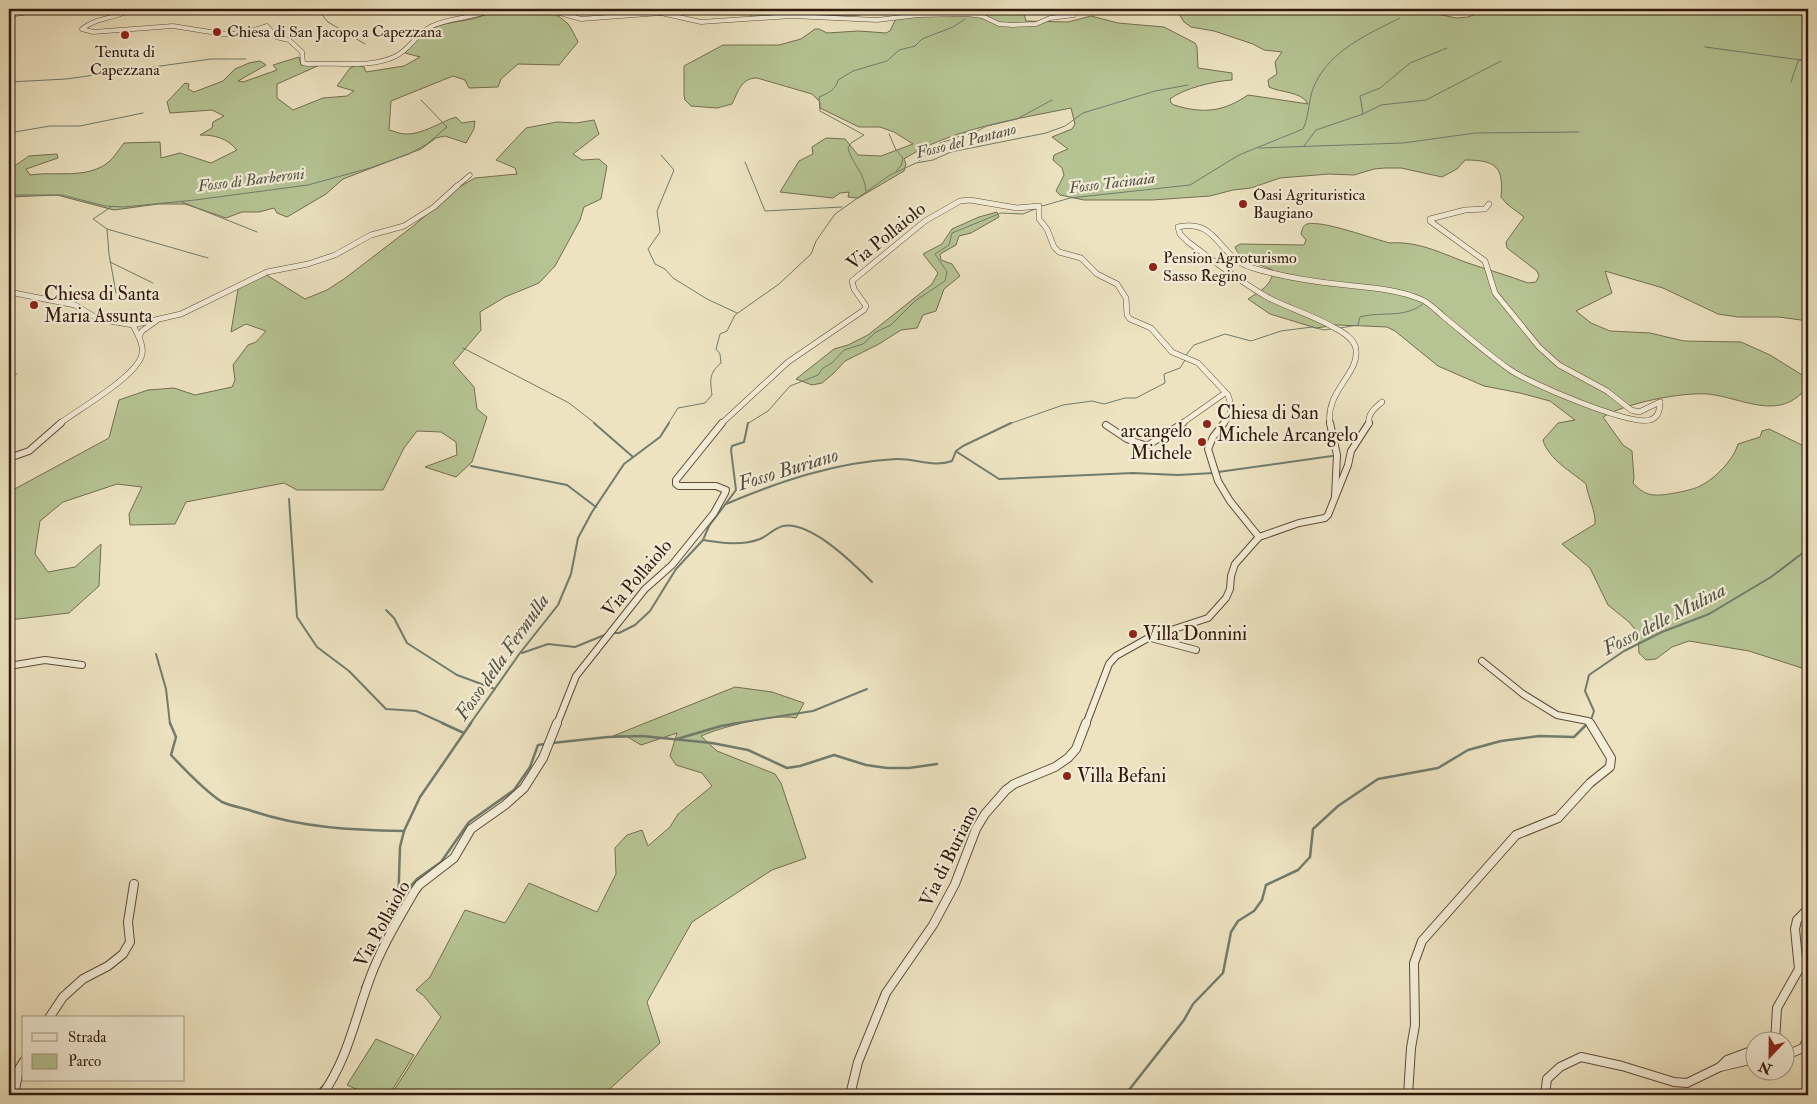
<svg xmlns="http://www.w3.org/2000/svg" width="1817" height="1104" font-family="'IM FELL Double Pica',serif">
	<style>
		.green { fill: #b6c494; stroke: #746e50 }
		.lines { fill: none; stroke-linecap: round; stroke-linejoin: round }
		.stream-far2 { stroke: #707c6d; stroke-width: 1 }
		.stream-far1 { stroke: #707c6d; stroke-width: 2 }
		.stream { stroke: #707c6d; stroke-width: 2.5 }
		.minor-far3-casing { stroke: #604b39; stroke-width: 5 }
		.minor-far2-casing { stroke: #604b39; stroke-width: 6 }
		.minor-far1-casing { stroke: #604b39; stroke-width: 8 }
		.minor-casing { stroke: #604b39; stroke-width: 10 }
		.minor-far3 { stroke: #f3edd7; stroke-width: 4 }
		.minor-far2 { stroke: #f3edd7; stroke-width: 5 }
		.minor-far1 { stroke: #f3edd7; stroke-width: 6 }
		.minor { stroke: #f3edd7; stroke-width: 8 }
		.poi-dot { fill: #8f2418; stroke: #f3edd7; stroke-width: 2 }
		.labels { text-anchor: middle; dominant-baseline: central; stroke-width: 4.5; stroke-linejoin: round; paint-order: stroke }
		.far-poi-label { font-size: 16px; fill: #31180c; stroke: #f3edd7; text-anchor: start }
		.far-water-label { font-size: 16px; font-style: italic; fill: #565244; stroke: #f3edd7 }
		.street-label { font-size: 19px; fill: #31180c; stroke: #f3edd7 }
		.poi-label { font-size: 19px; fill: #31180c; stroke: #f3edd7; text-anchor: start }
		.water-label { font-size: 20px; font-style: italic; fill: #565244; stroke: #f3edd7 }
	</style>
	<rect width="100%" height="100%" fill="#ede3c1"/>
	<filter id="stains"><feTurbulence type="fractalNoise" baseFrequency=".004" numOctaves="4"/><feColorMatrix values="0 0 0 0 .2 0 0 0 0 .09 0 0 0 0 .02 0 0 0 .5 -.17"/></filter>
	<radialGradient id="worn" r=".72"><stop offset=".6" stop-color="#630" stop-opacity="0"/><stop offset="1" stop-color="#630" stop-opacity=".3"/></radialGradient>
	<g class="green">
		<path d="M491,9C515,9 550,4 568,24C572,29 575,36 578,42L559,65L518,64L501,79L498,87L469,88L465,80L453,76L391,101L389,130C394,131 400,134 405,134C422,135 440,122 456,117L462,123L475,121L474,129L466,143L445,136L436,138L421,149L343,179L326,194L287,217L277,213L274,208L259,212H242L226,218L185,204H158L114,210L57,195L9,197V166L16,165L29,156L57,154L58,158L26,169L30,175C56,171 88,180 110,161C115,156 120,148 124,143L160,142L161,158L180,153L211,163L237,150C227,138 215,135 200,135L212,128L213,122L224,116L212,110L170,113L167,102L185,83L189,84L188,89L194,92L223,81L235,69L249,63L260,61L266,65L238,81L243,82L277,70L273,65L299,57L301,65L322,64L277,84V98L293,110L323,98L347,96L354,91L337,86L350,68L356,65L364,67L366,72L404,66L420,57L405,53C411,45 420,36 428,30C443,20 485,22 491,9Z"/>
		<polygon points="749,9 788,9 782,15 751,18"/>
		<polygon points="808,9 857,9 855,10 860,15 809,16"/>
		<path d="M906,9L1024,14L1026,21L1068,22L1091,16L1118,23L1164,27L1195,43L1197,47L1198,68L1232,73V80C1215,81 1184,88 1170,99L1171,103L1174,105C1203,114 1223,112 1248,95L1308,104C1301,91 1281,93 1269,87L1268,80L1277,74L1275,62L1282,52L1264,50L1253,44L1214,31L1191,27L1184,22L1176,9H1413L1456,18L1468,17L1476,14L1475,9H1808V321L1779,317H1738L1718,314L1663,288L1605,271L1612,293L1576,311L1591,323L1610,331L1650,333L1684,341L1741,342L1770,355L1807,378L1808,386C1780,423 1744,398 1708,394C1681,392 1626,403 1603,417L1623,445L1632,451L1634,478L1633,483C1638,489 1646,495 1655,495C1663,496 1694,490 1700,486C1715,479 1734,459 1738,444L1760,437L1762,431L1769,429L1808,448V670L1749,651L1689,641L1672,647L1656,659L1646,660L1639,653L1638,633L1629,622L1608,605L1590,568L1562,544L1595,524C1596,511 1588,498 1586,484C1572,472 1548,459 1543,440L1558,423L1575,420L1550,401L1520,393L1484,386L1438,366L1395,331L1387,327L1365,326L1337,325L1316,328L1270,314L1248,299C1260,291 1272,286 1273,270C1261,265 1239,260 1235,247L1240,244L1304,245L1306,240L1301,234C1302,230 1303,225 1307,224C1323,220 1373,239 1390,243C1417,241 1439,252 1465,262C1485,269 1507,275 1528,283L1536,282L1539,276L1537,271L1507,248L1506,242L1524,217L1507,204L1501,197C1504,166 1495,160 1465,160L1457,169L1442,177L1401,168H1385L1374,169L1354,175L1329,174L1280,178L1251,188L1233,190L1210,196L1152,200H1084L1060,195L1056,191L1064,175L1062,168L1053,160L1054,155L1068,149L1052,137L1072,129L1075,124L1071,108C1017,119 950,129 904,159L906,164L904,171L858,198L848,197L849,192L840,193L833,198L780,192L799,161L813,154L812,147L826,138L845,139L858,155L881,156L913,144L894,132L880,127H859L820,108V102L812,94L757,78C741,78 738,92 732,104L717,108L691,106L685,100L684,95V66L723,45H779L801,39L815,29H819L827,33L859,31L886,33L890,31L900,10Z"/>
		<polygon points="594,120 599,134 573,154 582,160 599,159 607,166 601,199 584,207 580,220 555,266 539,283 505,297 480,312 481,330 453,363 474,387 477,409 487,417 472,462 456,477 425,467 457,455 456,442 441,432 417,431 404,448 383,490 297,490 284,483 186,502 175,524 130,525 129,514 142,487 117,484 63,502 40,521 35,554 48,572 75,567 101,544 99,586 69,613 9,620 9,492 109,438 119,400 148,390 174,388 195,395 232,387 235,380 233,365 248,345 256,342 266,331 246,324 231,332 238,289 265,274 305,299 327,290 344,279 412,227 459,187 475,178 517,174 515,168 496,160 526,128 557,122 576,123"/>
		<polygon points="997,212 999,217 971,233 959,236 956,245 940,254 941,260 952,264 960,276 944,289 936,311 923,315 917,328 901,330 879,344 845,361 834,373 822,383 812,385 796,379 834,349 848,345 868,335 932,284 938,273 923,254 942,244 952,229 979,217"/>
		<path d="M735,687L772,692L804,703L796,718C773,713 722,727 701,736L717,751L775,774L781,783L806,858L772,870L692,922L647,1002L660,1043L603,1095H391L441,1017L424,996L416,990L430,977L465,910L505,923L529,883L597,912L616,874L615,848L627,835L642,830L648,846L670,827L678,814L712,786L702,773L676,765L670,756L677,733L641,745L626,736H613Z"/>
		<polygon points="376,1039 414,1055 389,1095 369,1095 347,1085"/>
	</g>
	<g class="lines">
		<g class="stream-far2">
			<polyline points="317,9 328,22 365,44"/>
			<polyline points="456,9 474,14"/>
			<polyline points="1705,47 1801,60"/>
			<polyline points="9,82 66,79 211,59 246,59"/>
			<polyline points="1791,82 1798,61 1808,58"/>
			<polyline points="1363,114 1360,96 1380,88 1410,63 1447,48"/>
			<polyline points="9,133 50,126 80,126 143,113"/>
			<polyline points="889,134 896,150 903,158 901,166 896,171"/>
			<polyline points="1304,146 1316,130 1363,114 1381,105 1426,100 1501,61"/>
			<polyline points="1259,148 1403,143 1475,133 1579,132"/>
			<polyline points="661,155 674,170 657,211 660,232 648,249 655,264 665,269 673,278 707,299 737,313"/>
			<polyline points="919,161 940,143 956,138 964,133 975,132 987,126 1017,119 1052,100"/>
			<polyline points="745,162 765,211 842,207"/>
			<path d="M866,191C865,173 852,164 848,148L851,143L864,135L820,111L819,97C828,93 836,90 838,80L853,71L887,61L899,50L915,46L922,39L953,27L965,19"/>
			<polyline points="9,195 62,195 105,206 123,207 195,200 308,185 370,168 409,154 427,144 447,127 421,100"/>
			<polyline points="182,202 257,232"/>
			<polyline points="111,207 93,219 107,229 208,258"/>
			<path d="M1039,207L1070,198L1190,185L1239,155L1303,129C1310,114 1308,98 1315,84C1331,50 1368,34 1400,18"/>
			<polyline points="107,229 109,254 116,293"/>
			<polyline points="110,262 153,283"/>
			<path d="M1340,328L1358,325L1360,317C1382,311 1403,319 1423,304"/>
			<polyline points="463,348 569,403 596,424"/>
			<polyline points="1186,355 1194,345 1225,334 1251,341 1281,331 1312,327 1324,330 1331,329"/>
			<polyline points="9,375 17,374"/>
			<path d="M668,424L678,408L705,403L712,395C710,380 709,373 721,363L720,354L716,349L720,334L727,331L735,315L779,284L811,254L816,241L835,214L890,175L916,163L933,160L951,152L1046,133L1065,126L1083,113L1155,91L1188,85"/>
			<polyline points="747,424 768,411 790,386 818,375 823,368 832,363 844,350 863,344 876,332 891,325 915,301 945,281 947,272 935,254 949,245 952,233 1001,213 1023,214 1035,209"/>
			<polyline points="1009,424 1063,405 1092,401 1104,404 1125,398 1136,398 1165,383 1164,374 1180,368 1185,360"/>
		</g>
		<g class="stream-far1">
			<polyline points="594,423 633,457"/>
			<polyline points="957,452 999,479 1133,473 1178,475 1214,473"/>
			<polyline points="471,466 567,485 596,507"/>
			<polyline points="1218,472 1332,456"/>
			<polyline points="289,499 297,617 317,647 349,671 386,709 416,711 445,724"/>
			<path d="M726,504C780,481 837,462 896,459C915,458 933,468 952,461L956,451L963,446L1011,423"/>
			<path d="M703,540C721,543 742,546 760,539C768,536 774,528 783,526C811,521 854,564 872,582"/>
			<polyline points="386,610 394,618 407,643 457,675 495,689"/>
			<polyline points="612,633 619,633 635,625 650,611 676,569 703,540 709,526 736,490 731,450 732,446 744,442 748,423"/>
			<polyline points="522,653 548,644 575,647 607,634"/>
			<polyline points="156,654 166,689 170,724"/>
			<polyline points="1591,720 1594,711 1585,691 1589,675 1624,651 1662,632 1709,614 1771,577 1808,549"/>
			<polyline points="470,724 520,653 558,605 571,574 578,538 592,512 624,464 660,437 669,423"/>
			<polyline points="731,724 813,711 867,689"/>
		</g>
		<g class="stream">
			<path d="M170,723L176,737L171,755C185,770 205,791 222,802C231,806 243,808 252,811C302,828 352,830 404,831"/>
			<polyline points="442,723 464,733"/>
			<polyline points="677,739 721,726 739,723"/>
			<polyline points="552,743 608,737 642,736 712,743 748,750 787,768 800,766 834,755 866,765 887,768 909,768 937,764"/>
			<polyline points="399,906 408,889 417,879 441,862 469,822 514,790 530,767 538,745 545,744"/>
			<polyline points="390,927 398,908 400,847 404,831 420,797 471,723"/>
			<polyline points="362,988 366,979"/>
			<polyline points="315,1095 324,1085"/>
			<polyline points="1125,1095 1184,1020 1193,1004 1223,973 1231,932 1238,921 1254,911 1262,900 1266,885 1298,870 1310,857 1313,829 1338,806 1378,779 1438,768 1468,750 1501,741 1539,736 1574,737 1588,723"/>
		</g>
		<g class="minor-far3-casing">
			<g id="minor-far3">
				<path d="M132,9C116,19 96,17 82,29L93,32L173,26L223,34H241L267,26L276,37L289,40L302,52L303,63L308,64C336,62 370,69 396,56C410,49 417,33 432,26C452,17 475,18 495,9"/>
				<polyline points="546,9 581,19 661,13"/>
				<polyline points="661,13 701,22 792,16 877,20 918,15 967,14 982,16 999,24 1013,25 1036,24 1050,18 1074,15"/>
				<polyline points="9,15 49,9"/>
				<polyline points="456,187 470,175"/>
			</g>
		</g>
		<g class="minor-far2-casing">
			<g id="minor-far2">
				<polyline points="1489,204 1485,209 1465,210 1430,219 1430,221 1485,261 1495,293 1539,347 1559,365 1607,391 1631,410 1639,412 1660,402"/>
				<polyline points="9,292 75,305 98,319 133,325"/>
				<polyline points="139,337 142,331 156,321"/>
				<path d="M59,424C77,410 138,376 142,354C144,344 137,334 133,325L181,314L267,272L308,264L335,255L371,235L404,226L434,207L457,186"/>
				<polyline points="721,424 788,362 864,310 866,306 854,289 852,281 925,221 960,201 970,200 1017,208 1039,206 1039,219 1047,229 1054,247 1059,252 1081,258 1097,274 1117,284 1126,298 1127,315 1130,319 1151,328 1172,352 1198,363 1228,395 1231,405 1230,416 1223,424"/>
				<polyline points="1181,424 1225,393"/>
				<path d="M1330,424C1325,392 1359,374 1356,350C1355,339 1343,332 1333,327C1312,315 1288,308 1267,297C1239,281 1214,261 1188,242L1180,234L1178,227C1219,218 1217,258 1253,268C1283,277 1314,282 1346,285C1371,288 1396,289 1420,299C1429,302 1437,311 1444,317C1465,334 1486,353 1509,369C1528,383 1630,426 1650,420C1658,418 1660,410 1660,402"/>
				<path d="M1369,424C1367,414 1375,408 1382,402"/>
			</g>
		</g>
		<g class="minor-far1-casing">
			<g id="minor-far1">
				<polyline points="1224,423 1213,437 1208,449 1218,481 1230,501 1259,537"/>
				<polyline points="1330,423 1337,455 1335,496"/>
				<polyline points="1106,425 1127,439 1147,446 1183,423"/>
				<polyline points="9,458 29,451 61,423"/>
				<polyline points="1151,638 1196,650"/>
				<polyline points="1482,661 1523,694 1557,715 1588,721 1591,724"/>
				<polyline points="9,666 45,660 82,665"/>
				<polyline points="557,724 576,676 645,589 672,565 714,513 725,493 726,490 716,486 679,486 676,484 676,480 722,423"/>
				<polyline points="1086,724 1109,664 1116,656 1150,637 1208,618 1226,598 1230,589 1231,576 1235,564 1259,537 1299,523 1325,518 1328,515 1348,465 1351,451 1369,423"/>
			</g>
		</g>
		<g class="minor-casing">
			<g id="minor">
				<polyline points="49,1018 63,997 83,979 108,966 123,954 130,942 128,922 134,884"/>
				<polyline points="1775,1042 1777,1008 1799,969 1795,929 1797,920 1808,909"/>
				<polyline points="1784,1056 1803,1048 1808,1039"/>
				<polyline points="1720,1067 1754,1059"/>
				<polyline points="14,1095 19,1069 24,1061"/>
				<path d="M322,1095C348,1059 355,1018 370,978C381,948 398,920 414,892L419,885L454,858L471,829L505,805L524,788L543,758L557,723"/>
				<polyline points="850,1095 858,1062 886,993 933,925 955,884 976,829 985,814 1006,790 1014,784 1055,767 1068,758 1076,749 1086,723"/>
				<polyline points="1408,1095 1411,1048 1415,1025 1414,963 1422,941 1516,835 1558,818 1590,783 1610,767 1611,758 1590,723"/>
				<polyline points="1545,1095 1547,1079 1560,1067 1581,1057 1622,1066 1674,1082 1687,1083 1720,1067 1727,1060 1754,1050"/>
			</g>
		</g>
		<use href="#minor-far3" class="minor-far3"/>
		<use href="#minor-far2" class="minor-far2"/>
		<use href="#minor-far1" class="minor-far1"/>
		<use href="#minor" class="minor"/>
	</g>
	<g class="poi-dot">
		<circle cx="217" cy="32" r="5"/>
		<circle cx="125" cy="35" r="5"/>
		<circle cx="1243" cy="204" r="5"/>
		<circle cx="1153" cy="267" r="5"/>
		<circle cx="34" cy="305" r="5"/>
		<circle cx="1207" cy="424" r="5"/>
		<circle cx="1202" cy="442" r="5"/>
		<circle cx="1133" cy="634" r="5"/>
		<circle cx="1067" cy="776" r="5"/>
	</g>
	<g class="labels">
		<g class="far-poi-label">
			<text x="227" y="32">Chiesa di San Jacopo a Capezzana</text>
			<text x="125" y="52" text-anchor="middle">Tenuta di<tspan x="125" dy="18">Capezzana</tspan></text>
			<text x="1253" y="195">Oasi Agrituristica<tspan x="1253" dy="18">Baugiano</tspan></text>
			<text x="1163" y="258">Pension Agroturismo<tspan x="1163" dy="18">Sasso Regino</tspan></text>
		</g>
		<g class="far-water-label">
			<text transform="translate(966 141) rotate(-14)">Fosso del Pantano</text>
			<text transform="translate(251 180) rotate(-7)">Fosso di Barberoni</text>
			<text transform="translate(1112 183) rotate(-7)">Fosso Tacinaia</text>
		</g>
		<g class="street-label">
			<text transform="translate(886 236) rotate(-39)">Via Pollaiolo</text>
			<text transform="translate(637 578) rotate(-49)">Via Pollaiolo</text>
			<text transform="translate(949 856) rotate(-64)">Via di Buriano</text>
			<text transform="translate(382 924) rotate(-61)">Via Pollaiolo</text>
		</g>
		<g class="poi-label">
			<text x="44" y="294">Chiesa di Santa<tspan x="44" dy="22">Maria Assunta</tspan></text>
			<text x="1217" y="413">Chiesa di San<tspan x="1217" dy="22">Michele Arcangelo</tspan></text>
			<text x="1192" y="431" text-anchor="end">arcangelo<tspan x="1192" dy="22">Michele</tspan></text>
			<text x="1143" y="634">Villa Donnini</text>
			<text x="1077" y="776">Villa Befani</text>
		</g>
		<g class="water-label">
			<text transform="translate(788 469) rotate(-17)">Fosso Buriano</text>
			<text transform="translate(1664 619) rotate(-27)">Fosso delle Mulina</text>
			<text transform="translate(502 657) rotate(-55)">Fosso della Fermulla</text>
		</g>
	</g>
	<rect width="1817" height="1104" fill="none" stroke="#ede3c1" stroke-width="30"/>
	<rect x="10" y="10" width="1797" height="1084" fill="none" stroke="#31180c" stroke-width="2.5"/>
	<rect x="15" y="15" width="1787" height="1074" fill="none" stroke="#31180c"/>
	<rect x="22" y="1016" width="162" height="65" fill="#f3edd7" stroke="#a59886"/>
	<rect x="32" y="1033" width="25" height="8" fill="#f3edd7" stroke="#a59886"/>
	<text x="68" y="1042" font-size="15" fill="#31180c">Strada</text>
	<rect x="32" y="1054" width="25" height="15" fill="#b6c494" stroke="#a59886"/>
	<text x="68" y="1066" font-size="15" fill="#31180c">Parco</text>
	<g transform="translate(1770 1056) rotate(202)"><circle r="24" fill="#f3edd7" stroke="#a59886"/>
	<path d="M0-4L9 19L0 12L-9 19Z" fill="#8f2418"/>
	<text y="-8" font-size="14" font-weight="bold" text-anchor="middle" fill="#31180c">N</text>
	</g>
	<rect width="100%" height="100%" filter="url(#stains)"/>
	<rect width="100%" height="100%" fill="url(#worn)"/>
</svg>
